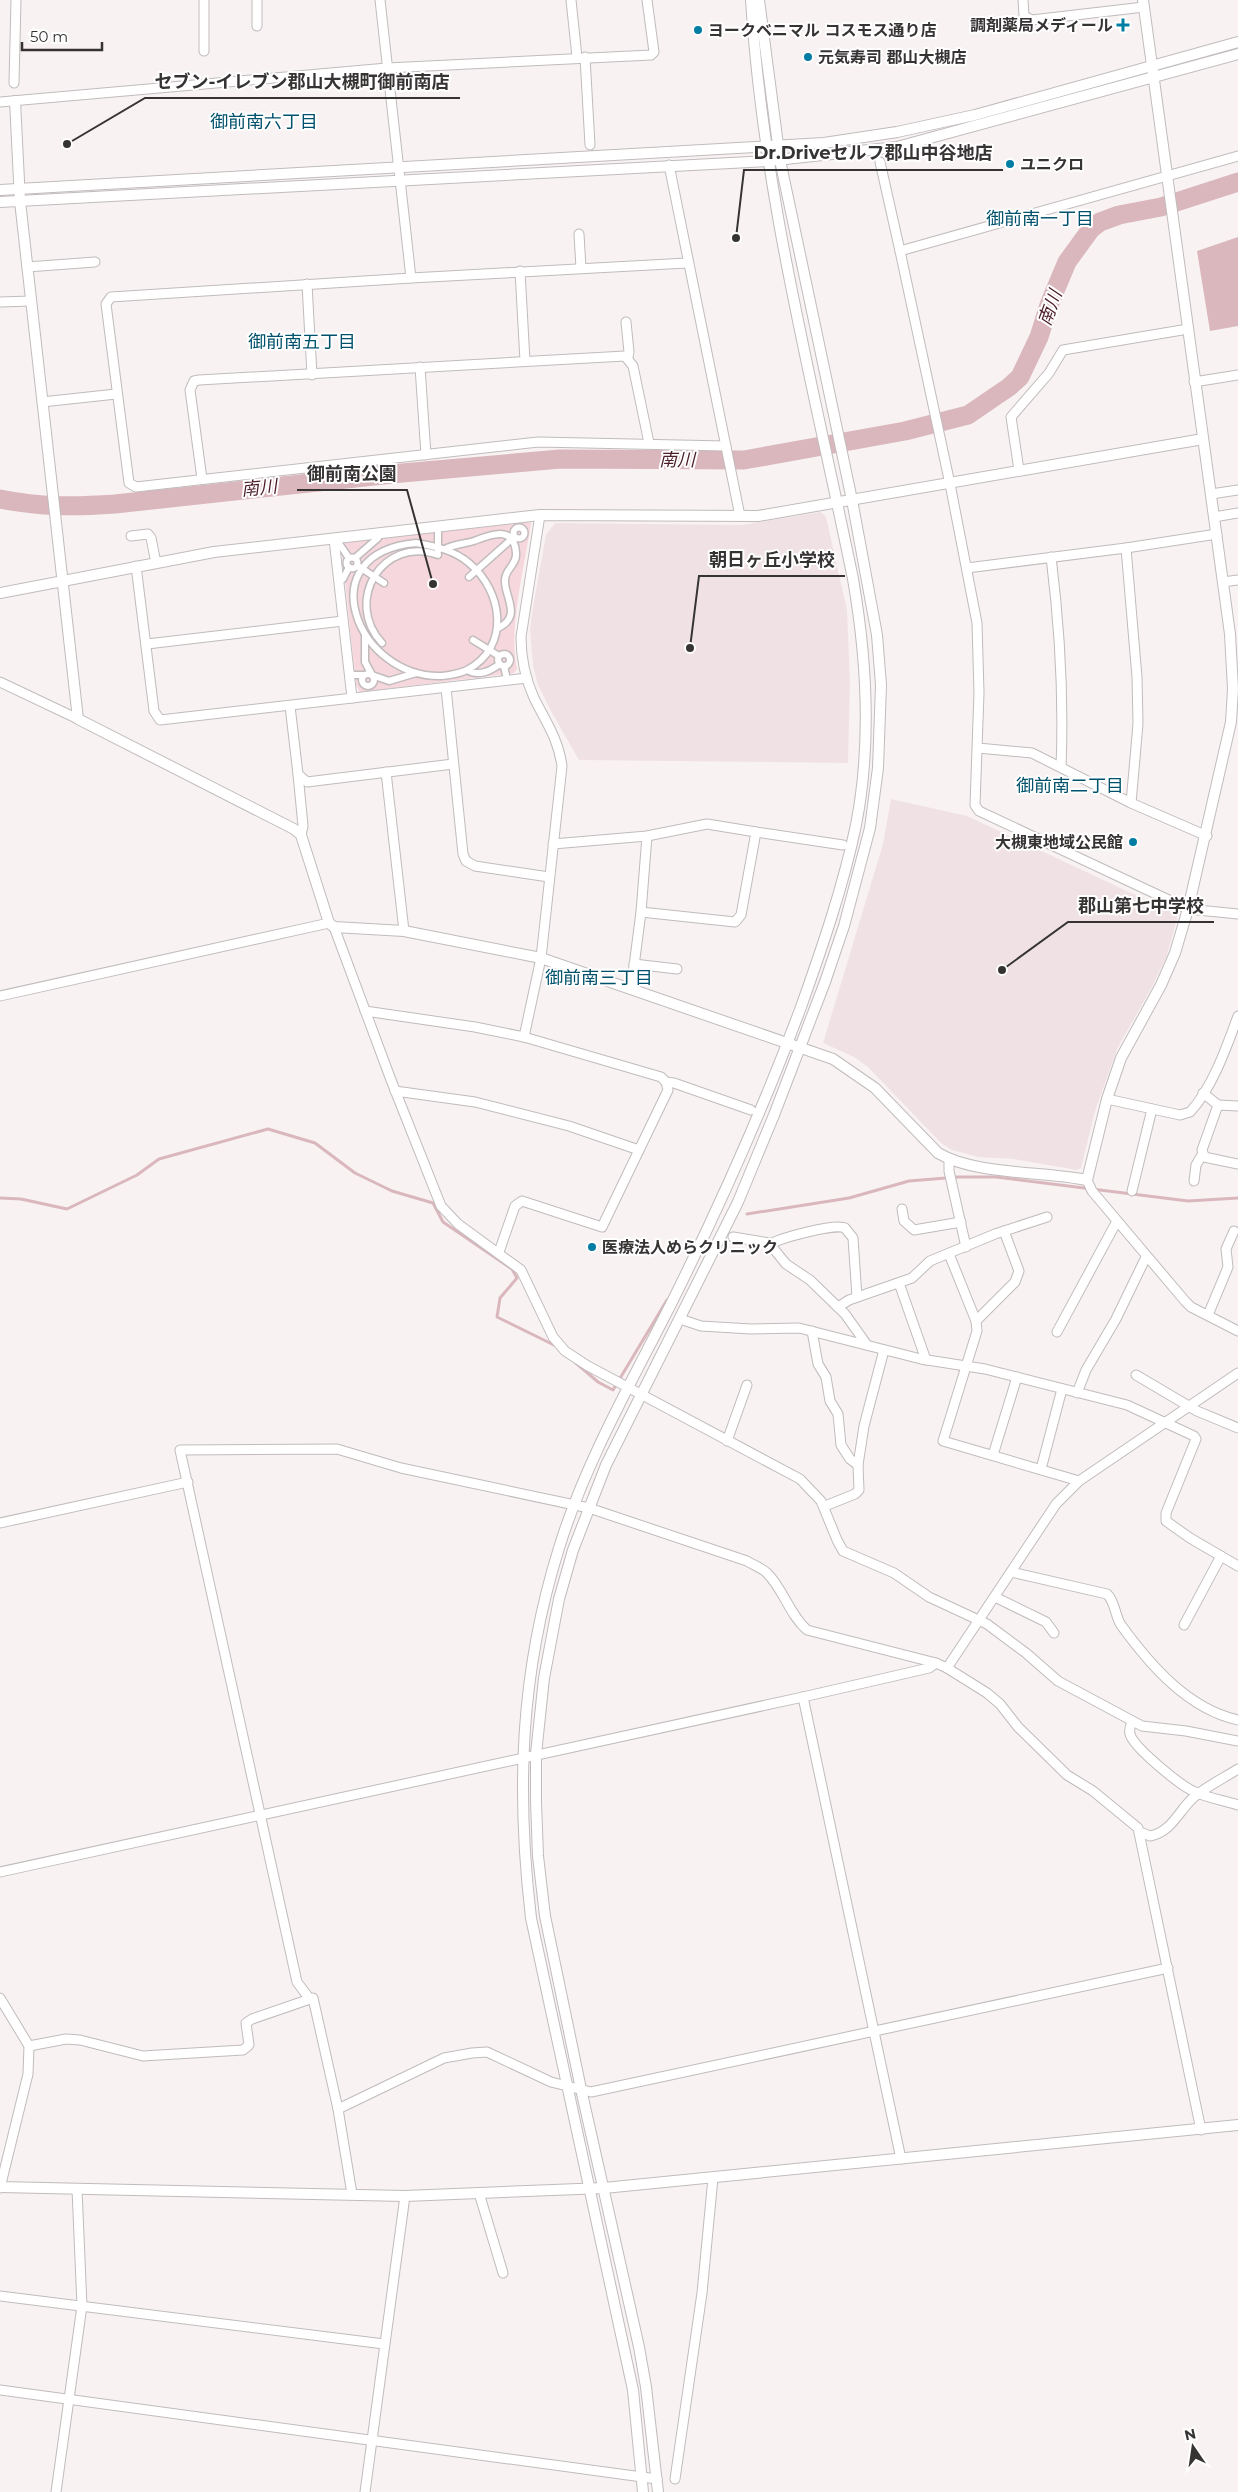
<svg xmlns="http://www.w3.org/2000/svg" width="1238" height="2492" font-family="Montserrat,'Noto Sans JP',sans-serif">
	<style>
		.built { fill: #f0e2e4 }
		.green { fill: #f6d7dd }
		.water { fill: #d9b7bd }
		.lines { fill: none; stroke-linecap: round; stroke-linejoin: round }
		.stream { stroke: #d9b7bd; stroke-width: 3 }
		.river { stroke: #d9b7bd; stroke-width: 19 }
		.pedestrian-casing { stroke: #c1bbbc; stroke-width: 9 }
		.minor-casing { stroke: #c1bbbc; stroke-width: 11 }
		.tertiary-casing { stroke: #c1bbbc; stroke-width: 12 }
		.pedestrian { stroke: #fff; stroke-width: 6 }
		.minor { stroke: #fff; stroke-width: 9 }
		.tertiary { stroke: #fff; stroke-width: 10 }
		.poi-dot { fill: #007da3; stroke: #fff; stroke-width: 2 }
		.labels { text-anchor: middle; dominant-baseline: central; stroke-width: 4; stroke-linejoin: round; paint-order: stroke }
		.poi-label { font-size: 16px; font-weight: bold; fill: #363333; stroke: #fff; text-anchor: start }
		.neighbourhood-label { font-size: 18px; fill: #00516b; stroke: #fff }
		.water-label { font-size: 18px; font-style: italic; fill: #4c1e2a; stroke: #fff }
		.leader { fill: none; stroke: #363333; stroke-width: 2 }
		.callout-dot { fill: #363333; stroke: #fff; stroke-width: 2 }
		.callout-label { font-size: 18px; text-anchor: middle; font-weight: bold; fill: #363333; stroke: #fff; stroke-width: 4; stroke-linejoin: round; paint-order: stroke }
	</style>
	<rect width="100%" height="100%" fill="#f9f2f3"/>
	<g class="built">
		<polygon points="821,512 826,517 847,610 850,682 848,763 579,760 552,713 538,685 533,666 530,630 532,613 546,535 555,523 741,525"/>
		<polygon points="891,799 967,816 1176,914 1177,919 1167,955 1153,985 1118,1047 1095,1111 1081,1168 1077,1170 1013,1159 978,1157 952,1150 941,1143 868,1067 854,1057 823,1043 883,844"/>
	</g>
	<path class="green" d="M527,522L531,523C525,565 508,629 517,669L514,673L360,692L356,685L341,543Z"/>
	<polygon class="water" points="1238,237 1238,326 1210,331 1197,251"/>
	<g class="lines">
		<g class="stream">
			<polyline points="0,1198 21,1199 67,1209 137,1175 159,1159 268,1129 315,1143 355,1173 392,1191 433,1203 443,1222 512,1269 517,1278 500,1298 497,1317 556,1346"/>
			<polyline points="747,1214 849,1198 909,1181 958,1177 996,1177 1188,1201 1238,1198"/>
			<polyline points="576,1363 598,1382 613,1390 667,1300"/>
		</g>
		<path class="river" d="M0,499C42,507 72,507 115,504L402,473L560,459L744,460L905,431L968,415L1009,387L1020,377L1039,337L1049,305L1067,262L1091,229L1100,222L1119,215L1161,207L1238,182"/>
		<g class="pedestrian-casing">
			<g id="pedestrian">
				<polyline points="438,527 438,551"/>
				<circle cx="519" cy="533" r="5.5"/>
				<path d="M416,543C434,546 454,550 469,563C503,591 511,647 467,670C459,674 451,675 442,676C357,679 307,553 416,543Z"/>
				<polyline points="340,545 349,558"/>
				<path d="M445,549C454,544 464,544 474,541C489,535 514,524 516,553C517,565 505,569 505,580C504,597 523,616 498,628"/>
				<circle cx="352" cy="563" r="5.5"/>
				<polyline points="355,558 378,538"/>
				<polyline points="358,566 384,583"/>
				<polyline points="469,577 514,537"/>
				<polyline points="343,579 349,567"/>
				<polyline points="365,635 365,662 372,675 389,681 416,673"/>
				<polyline points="473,640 499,656"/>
				<path d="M382,643C343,601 383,535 438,555"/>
				<circle cx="504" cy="660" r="6"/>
				<polyline points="504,666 506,675"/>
				<path d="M467,670C479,677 490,671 500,664"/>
				<circle cx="368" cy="680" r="6"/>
				<polyline points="354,675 364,675"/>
			</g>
		</g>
		<g class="minor-casing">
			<g id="minor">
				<polyline points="204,0 204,51"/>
				<polyline points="257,0 257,26"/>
				<polyline points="380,0 411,278"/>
				<polyline points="571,0 577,57"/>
				<polyline points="1023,0 1024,16 1032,20 1144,7"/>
				<polyline points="585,57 590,145"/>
				<polyline points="14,83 16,0"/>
				<polyline points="0,102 387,68 651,55 654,52 647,0"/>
				<polyline points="1238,156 900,251 950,484 977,623 979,693 975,805 979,811 1188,909 1238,914"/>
				<polyline points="880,162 900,251"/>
				<polyline points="669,165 740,516"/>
				<polyline points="579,234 581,268"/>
				<polyline points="687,263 411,278 111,297 106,304 129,483 136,487 538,442 726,446"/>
				<polyline points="27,267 95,262"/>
				<polyline points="520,271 525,361"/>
				<polyline points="307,284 312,375"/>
				<polyline points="0,302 31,301"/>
				<polyline points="626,322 629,352 628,357"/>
				<polyline points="420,367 426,455"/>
				<polyline points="1194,382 1238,375"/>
				<polyline points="42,402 116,394"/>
				<polyline points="1019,470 1011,417 1049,373 1063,350 1188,329"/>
				<polyline points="202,479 190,390 194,381 199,380 625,356 633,366 649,443"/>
				<polyline points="1211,494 1238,490"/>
				<polyline points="1214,517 1238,513"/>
				<polyline points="131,536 148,534 151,538 156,563"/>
				<polyline points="334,539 352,698"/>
				<polyline points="1126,548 1137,677 1138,724 1131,803"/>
				<path d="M1051,557C1060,629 1064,694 1061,767"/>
				<polyline points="136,566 154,711 160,720 527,678"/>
				<polyline points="967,568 1126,548 1217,534"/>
				<polyline points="1223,582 1238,580"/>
				<polyline points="147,644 343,621"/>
				<polyline points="0,682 78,719"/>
				<polyline points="446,688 463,854 466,861 475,866 549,877"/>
				<polyline points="290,706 298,774 307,782 453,764"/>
				<polyline points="978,748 1032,753 1131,803 1207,836"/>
				<polyline points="386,772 404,931"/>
				<polyline points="298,774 303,826 301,835"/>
				<polyline points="756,832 843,845"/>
				<polyline points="553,844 647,836 707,824 756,832 741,915 735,922 641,912"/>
				<polyline points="334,927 391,1080 441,1206 458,1224 521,1270 553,1337 565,1351 588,1366 800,1479 821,1501 837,1540 843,1551 894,1573 929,1597 987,1624 1026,1653 1058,1681 1142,1726 1186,1731 1238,1741"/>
				<polyline points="634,964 677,969"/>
				<polyline points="631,989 641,912 647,836"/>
				<polyline points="0,996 329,923"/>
				<polyline points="365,1011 475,1027 524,1037 661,1077 666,1082 668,1090 602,1227 522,1201 515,1206 499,1252"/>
				<path d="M524,1037L541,958L562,766C558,738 546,722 534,698C525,678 521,658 521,637L540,515"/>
				<polyline points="666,1082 674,1083 751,1110"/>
				<polyline points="395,1091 475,1102 569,1126 639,1150"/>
				<polyline points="1203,1093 1218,1105 1202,1150 1204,1157 1238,1164"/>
				<path d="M1107,1099L1180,1115L1190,1112C1212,1089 1227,1046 1238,1016"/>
				<polyline points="1218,1105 1238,1106"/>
				<polyline points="949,1160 949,1171 966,1247"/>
				<polyline points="1087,1180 1092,1191 1185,1301 1191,1307 1238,1331"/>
				<polyline points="1194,1181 1196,1165 1203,1153"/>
				<polyline points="1132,1191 1152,1109"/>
				<polyline points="902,1209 904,1221 914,1230 961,1222"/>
				<polyline points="733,1237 769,1243 786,1264 810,1280 845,1314 867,1345"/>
				<path d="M771,1244C780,1238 836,1223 845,1228L853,1238L857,1297"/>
				<polyline points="949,1254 976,1321 977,1331 943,1441 1079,1481"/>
				<polyline points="899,1283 926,1360"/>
				<polyline points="838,1307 849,1300 912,1278 930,1261 995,1234 1047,1217"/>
				<polyline points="1208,1315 1228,1267 1226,1249 1234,1231"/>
				<polyline points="680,1319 701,1326 751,1329 799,1328 921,1359 985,1369 1127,1405 1194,1436 1196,1439 1166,1513 1166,1521 1190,1538 1238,1566"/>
				<polyline points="976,1321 1015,1282 1019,1271 1004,1231"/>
				<polyline points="812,1331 818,1364 826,1377 830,1401 838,1414 841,1445 850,1459 858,1465"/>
				<polyline points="1057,1332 1117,1221"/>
				<polyline points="1136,1375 1197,1411 1238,1428"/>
				<polyline points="1077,1393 1086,1370 1116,1319 1146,1257"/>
				<polyline points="727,1441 747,1385"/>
				<polyline points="993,1455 1017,1377"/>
				<polyline points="1041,1469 1062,1389"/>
				<polyline points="825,1506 855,1494 859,1490 858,1465 864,1426 884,1350"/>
				<polyline points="0,1523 188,1482"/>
				<path d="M1011,1572L1107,1594C1115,1601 1115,1616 1121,1625C1150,1665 1188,1709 1238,1720"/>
				<polyline points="995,1597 1046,1622 1054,1633"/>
				<polyline points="1184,1625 1221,1556"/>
				<polyline points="947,1668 987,1693 1000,1704 1018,1727 1067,1775 1093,1791 1138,1828 1201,2130"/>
				<polyline points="803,1697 901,2159"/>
				<path d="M1132,1722C1130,1726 1129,1729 1130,1734C1133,1747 1180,1785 1193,1791C1206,1798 1224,1800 1238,1805"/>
				<path d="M1140,1832L1150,1836C1172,1832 1179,1810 1194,1797C1207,1786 1224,1778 1238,1769"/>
				<polyline points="0,1872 803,1697 929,1668 936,1663 947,1668 1056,1504 1079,1481 1238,1373"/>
				<polyline points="0,1998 29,2046 28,2074 0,2188"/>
				<path d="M309,1998L297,1982L180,1450L337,1449L401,1468L589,1508L747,1561C753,1565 762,1568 767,1573C784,1590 789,1614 807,1630L936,1663"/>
				<polyline points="29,2046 66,2039 80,2040 143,2056 243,2050 249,2045 246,2023 252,2019 313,1998 338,2109 352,2194"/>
				<polyline points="338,2109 444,2058 472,2053 487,2052 551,2082 591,2092 1168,1968"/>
				<polyline points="479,2193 503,2273"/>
				<polyline points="0,2296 384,2344"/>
				<polyline points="0,2390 657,2479"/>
				<polyline points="675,2479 702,2293 713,2178"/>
				<polyline points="56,2492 82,2306 77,2189"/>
				<polyline points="365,2492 405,2196"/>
			</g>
		</g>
		<g class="tertiary-casing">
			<g id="tertiary">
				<path d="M15,101L20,201L78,719L294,829L301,835L329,923L334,927L404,931L541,958L833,1059L875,1088L938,1153C975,1175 1042,1171 1087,1180L1107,1099L1121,1058L1161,985L1175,953L1188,909L1231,722L1233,689L1230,634L1143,0"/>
				<polyline points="0,190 824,143 897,132 975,115 1238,42"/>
				<polyline points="0,202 767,161 897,147 1238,54"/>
				<polyline points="0,593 214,552 540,515 758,516 1203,439"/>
				<polyline points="0,2187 405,2196 604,2188 1238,2125"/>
				<path d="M643,2492L633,2390L531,1918C516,1790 520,1673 559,1548C586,1460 633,1380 674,1298C721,1203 764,1107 801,1007C822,948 843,887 856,825C872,743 867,660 853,579C814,387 763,196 751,0"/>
				<polyline points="658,2492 646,2387 639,2347 581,2089 545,1916 538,1856 536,1802 536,1754 544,1678 559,1599 573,1550 606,1465 738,1202 774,1115 825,982 844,926 870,828 878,768 881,685 877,635 852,500 780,160 759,0"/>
			</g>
		</g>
		<use href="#pedestrian" class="pedestrian"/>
		<use href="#minor" class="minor"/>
		<use href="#tertiary" class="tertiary"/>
	</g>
	<g class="poi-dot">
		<path d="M1120.5 17.5h5v5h5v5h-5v5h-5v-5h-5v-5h5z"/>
		<circle cx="698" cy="30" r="5"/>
		<circle cx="808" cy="57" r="5"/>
		<circle cx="1010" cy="164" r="5"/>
		<circle cx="1133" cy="842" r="5"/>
		<circle cx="592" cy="1247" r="5"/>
	</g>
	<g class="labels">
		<g class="poi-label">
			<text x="1113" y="25" text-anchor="end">調剤薬局メディール</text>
			<text x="708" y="30">ヨークベニマル コスモス通り店</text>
			<text x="818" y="57">元気寿司 郡山大槻店</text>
			<text x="1020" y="164">ユニクロ</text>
			<text x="1123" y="842" text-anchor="end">大槻東地域公民館</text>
			<text x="602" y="1247">医療法人めらクリニック</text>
		</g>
		<g class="neighbourhood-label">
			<text x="264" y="122">御前南六丁目</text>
			<text x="1040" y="219">御前南一丁目</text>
			<text x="302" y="342">御前南五丁目</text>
			<text x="1070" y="786">御前南二丁目</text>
			<text x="599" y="978">御前南三丁目</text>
		</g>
		<g class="water-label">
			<text transform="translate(1050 308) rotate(-70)">南川</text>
			<text x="677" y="460">南川</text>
			<text transform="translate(259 488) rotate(-6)">南川</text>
		</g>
	</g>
	<path class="leader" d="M67 144L145 98H460M736 238L744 170H1003M433 584L407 490H297M690 648L699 576H845M1002 970L1068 922H1214"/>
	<g class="callout-dot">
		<circle cx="67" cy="144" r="5"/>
		<circle cx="736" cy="238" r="5"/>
		<circle cx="433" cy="584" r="5"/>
		<circle cx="690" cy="648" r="5"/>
		<circle cx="1002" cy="970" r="5"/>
	</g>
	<g class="callout-label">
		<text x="302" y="88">セブン-イレブン郡山大槻町御前南店</text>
		<text x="873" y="159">Dr.Driveセルフ郡山中谷地店</text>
		<text x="352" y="480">御前南公園</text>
		<text x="772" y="566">朝日ヶ丘小学校</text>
		<text x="1141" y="912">郡山第七中学校</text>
	</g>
	<g transform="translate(1193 2447) rotate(347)" stroke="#ffffff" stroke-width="4" paint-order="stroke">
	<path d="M0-4L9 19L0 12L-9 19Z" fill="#363333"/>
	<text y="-8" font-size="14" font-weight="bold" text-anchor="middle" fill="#363333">N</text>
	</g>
	<path d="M22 42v8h80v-8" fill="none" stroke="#363333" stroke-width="2.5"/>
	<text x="30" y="42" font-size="15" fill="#363333" stroke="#ffffff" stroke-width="4" paint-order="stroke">50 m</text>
</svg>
